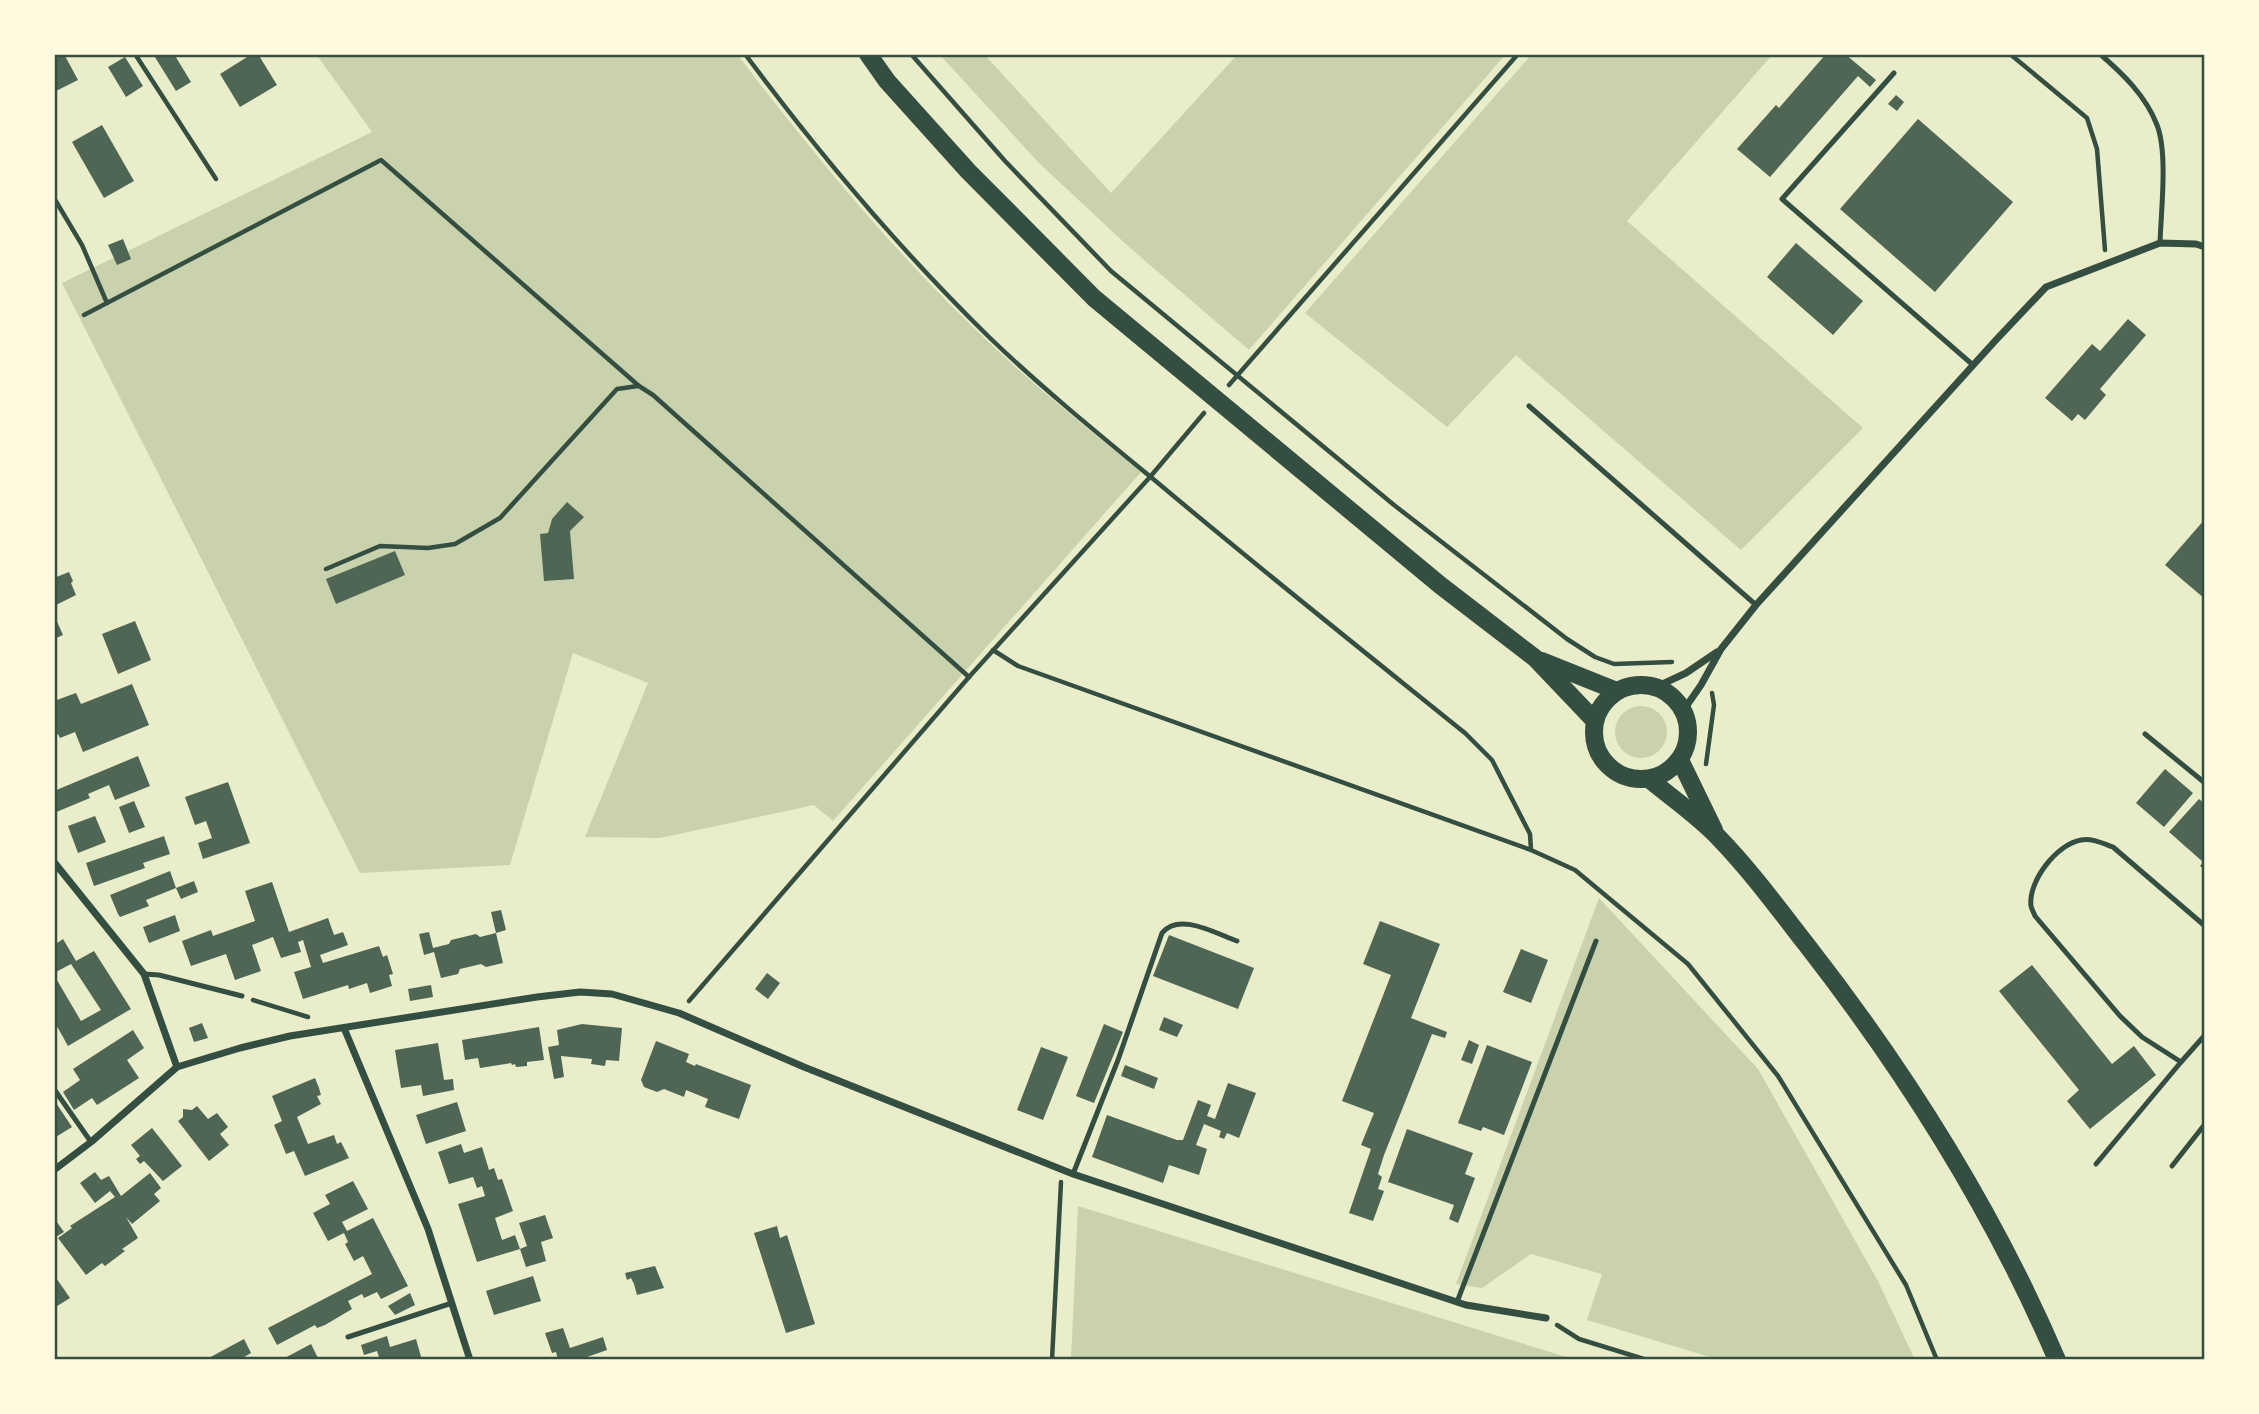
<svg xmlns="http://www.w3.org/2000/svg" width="2259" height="1414" font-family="Commissioner,sans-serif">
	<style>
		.green { fill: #cad2ad }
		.building { fill: #4f6655 }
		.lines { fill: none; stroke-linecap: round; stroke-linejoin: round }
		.path { stroke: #344e41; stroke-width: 4.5 }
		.service { stroke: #344e41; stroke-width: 5 }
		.minor { stroke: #344e41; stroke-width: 7 }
		.primary { stroke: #344e41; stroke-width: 18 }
		.neatline { fill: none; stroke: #344e41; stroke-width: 2.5 }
	</style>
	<rect width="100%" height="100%" fill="#e9edc9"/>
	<g class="green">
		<path d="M316,54H737C816,158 900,260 996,349C1042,393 1092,432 1141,472L833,821L814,805L660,838L585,837L648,683L573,653L510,865L360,873L62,283L372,132Z"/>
		<polygon points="939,54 984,54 1111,193 1238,54 1506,54 1249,350 1129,247 1039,163"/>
		<polygon points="1532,54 1773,54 1627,221 1863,428 1741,550 1516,355 1447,427 1305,313"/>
		<circle cx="1641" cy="732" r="26"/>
		<polygon points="1599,898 1758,1069 1878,1281 1915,1360 1720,1360 1587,1320 1602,1274 1531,1254 1482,1288 1456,1284"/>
		<polygon points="1078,1206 1576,1360 1071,1360"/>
	</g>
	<g class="building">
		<polygon points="54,54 64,54 78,80 54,92"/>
		<polygon points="153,54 174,54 191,82 176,91"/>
		<polygon points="252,54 258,54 277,85 240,107 220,74"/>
		<polygon points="1826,54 1845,54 1876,80 1870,87 1858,76 1770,177 1737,149 1776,105 1779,108"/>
		<polygon points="125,57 143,86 126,97 108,67"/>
		<polygon points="1896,95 1904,102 1897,111 1888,104"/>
		<polygon points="1918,119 2013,202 1935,292 1840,209"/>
		<polygon points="102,125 134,181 104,198 72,142"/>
		<polygon points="123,239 131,259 117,265 108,245"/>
		<polygon points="1796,243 1863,301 1833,335 1767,277"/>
		<polygon points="2128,319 2146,335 2100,389 2106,395 2085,420 2078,414 2072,421 2045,398 2092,344 2100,351"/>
		<polygon points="567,502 584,517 570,531 574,579 544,581 540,534 548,533 552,519"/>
		<polygon points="2205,519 2205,599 2165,565"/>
		<polygon points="395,551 405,575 336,604 326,579"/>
		<polygon points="69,572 73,581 71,583 76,595 54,606 54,578"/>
		<polygon points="54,615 63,635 54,639"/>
		<polygon points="135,621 151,660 118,674 102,634"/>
		<polygon points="132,684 149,725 83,752 75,732 60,738 58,734 54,736 54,701 76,693 81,704"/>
		<polygon points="138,756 150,786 115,800 109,785 88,794 90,798 54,813 54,791"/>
		<polygon points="2165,769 2193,793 2164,827 2136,803"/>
		<polygon points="228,782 250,843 203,859 198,843 212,838 206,821 195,825 185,797"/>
		<polygon points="2199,799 2205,804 2205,870 2200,866 2203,862 2169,832"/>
		<polygon points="134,801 145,827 129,833 119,807"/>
		<polygon points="95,816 106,842 78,853 68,826"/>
		<polygon points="164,836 170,854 143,863 145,868 94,886 86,863"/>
		<polygon points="170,871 176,888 194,881 198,892 181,899 176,888 146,900 149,906 120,917 118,914 110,895"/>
		<polygon points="272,882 289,932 328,918 334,935 343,932 348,945 320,955 323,963 379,946 383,957 387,955 393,974 389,975 392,986 370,993 367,983 349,989 348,985 303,999 294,972 311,967 303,940 298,942 301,952 281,958 273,937 252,945 261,971 235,980 226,954 191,966 182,941 211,930 213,936 255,921 245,891"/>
		<polygon points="501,910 506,930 496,933 491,912"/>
		<polygon points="175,915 180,931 149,943 143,927"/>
		<polygon points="1380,921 1440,944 1411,1018 1447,1032 1445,1038 1432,1034 1384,1155 1378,1174 1382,1177 1378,1189 1384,1191 1373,1221 1349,1213 1371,1149 1361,1145 1374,1113 1342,1101 1391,975 1363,964"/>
		<polygon points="429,932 433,948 449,944 451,940 476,934 480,937 496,933 503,963 486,967 481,964 460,969 458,974 441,978 434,952 424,955 419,934"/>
		<polygon points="1169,935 1254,968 1238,1009 1153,976"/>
		<polygon points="63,939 76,961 94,951 131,1009 68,1046 54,1021 54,975 81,1021 101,1010 71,964 54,973 54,945"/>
		<polygon points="1521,949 1548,960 1531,1003 1503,992"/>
		<polygon points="2032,965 2112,1064 2134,1046 2156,1075 2090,1129 2067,1101 2079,1090 1999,991"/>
		<polygon points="767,973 780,983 768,999 755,989"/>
		<polygon points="431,985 433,997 410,1001 408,989"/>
		<polygon points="1164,1017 1183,1025 1177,1037 1159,1030"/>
		<polygon points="202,1023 208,1038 194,1042 189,1028"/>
		<polygon points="582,1024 622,1028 619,1061 606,1060 605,1066 591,1064 592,1059 561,1056 564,1077 554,1079 548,1047 559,1045 557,1030"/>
		<polygon points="1104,1024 1123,1032 1094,1103 1076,1096"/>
		<polygon points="539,1027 544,1060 527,1062 527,1066 516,1067 515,1064 512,1065 511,1063 480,1068 478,1058 465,1060 462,1040"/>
		<polygon points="133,1030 144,1048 127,1060 139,1078 97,1105 92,1098 74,1110 63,1092 80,1080 73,1069"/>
		<polygon points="1469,1040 1479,1045 1472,1064 1461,1060"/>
		<polygon points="656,1041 689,1054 686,1062 695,1066 696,1064 751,1085 739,1119 705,1107 708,1099 686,1090 684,1097 664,1089 657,1092 644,1087 641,1080"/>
		<polygon points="438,1043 444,1080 453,1079 454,1090 423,1096 421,1085 401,1088 395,1050"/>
		<polygon points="1487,1045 1532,1062 1504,1135 1483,1127 1481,1131 1458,1123"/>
		<polygon points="1041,1047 1068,1057 1043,1120 1017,1110"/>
		<polygon points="1125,1065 1158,1078 1154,1089 1121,1076"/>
		<polygon points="315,1078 319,1088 321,1095 317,1096 321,1104 297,1117 308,1144 334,1135 337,1144 341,1142 349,1158 305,1176 294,1151 286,1154 280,1139 274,1125 282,1121 272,1096"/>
		<polygon points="1228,1083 1256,1093 1239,1138 1227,1133 1224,1139 1219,1137 1221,1131 1204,1124 1196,1145 1207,1149 1199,1175 1169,1165 1163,1183 1092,1157 1107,1115 1177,1140 1183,1140 1198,1100 1211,1105 1207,1116 1215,1119"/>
		<polygon points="54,1100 72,1127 54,1138"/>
		<polygon points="457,1102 466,1131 426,1144 416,1115"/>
		<polygon points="197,1106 208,1119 217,1113 228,1127 220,1134 229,1145 209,1161 178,1121 183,1117 183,1109 192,1110"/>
		<polygon points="152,1128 182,1166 163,1181 144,1161 140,1164 136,1159 140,1156 131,1145"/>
		<polygon points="1407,1129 1473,1153 1465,1174 1475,1178 1458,1223 1449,1219 1454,1205 1388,1182"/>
		<polygon points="461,1144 464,1153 482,1147 489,1170 494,1168 498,1180 502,1179 513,1211 495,1218 502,1240 515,1235 520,1249 477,1262 458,1204 485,1196 482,1186 477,1188 473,1177 449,1184 438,1152"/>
		<polygon points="95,1172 101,1180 109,1176 121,1196 150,1173 161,1188 154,1194 160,1201 132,1224 126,1217 138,1238 122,1249 125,1251 105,1266 102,1263 86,1275 58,1238 72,1228 70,1226 115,1197 110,1191 95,1203 80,1183"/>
		<polygon points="353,1181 368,1209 342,1222 347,1231 373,1218 408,1286 381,1299 377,1292 364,1298 362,1294 348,1301 352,1309 325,1325 317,1328 315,1325 277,1345 268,1328 372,1274 363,1256 354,1261 345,1244 348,1242 344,1233 328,1241 313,1213 330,1204 325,1195"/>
		<polygon points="545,1215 553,1238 541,1242 546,1261 526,1267 520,1249 527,1246 519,1223"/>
		<polygon points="54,1218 64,1232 54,1238"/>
		<polygon points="777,1226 780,1238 787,1235 815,1324 786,1333 754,1233"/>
		<polygon points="655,1266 664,1288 637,1295 634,1284 631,1278 627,1280 625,1273"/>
		<polygon points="54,1275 70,1298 54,1308"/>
		<polygon points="533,1276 541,1301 494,1315 486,1291"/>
		<polygon points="410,1293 415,1305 395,1315 388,1306"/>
		<polygon points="563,1328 570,1348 603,1337 607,1350 584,1358 558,1360 556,1352 552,1353 545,1333"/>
		<polygon points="387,1336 390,1347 416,1339 422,1360 380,1360 377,1351 364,1355 361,1345"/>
		<polygon points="244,1339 251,1353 239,1360 205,1360"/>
		<polygon points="311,1344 319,1360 281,1360"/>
	</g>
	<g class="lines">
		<g class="path">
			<polyline points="135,54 216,179"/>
			<path d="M745,54C820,155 900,250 990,338C1043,389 1101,436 1158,483C1259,568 1362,650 1465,733L1492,760L1530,834L1531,850L1575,870L1688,964L1778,1076L1906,1285L1937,1360"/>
			<polyline points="911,54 1005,161 1111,271 1394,505 1567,639 1595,657 1614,664 1672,662"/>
			<polyline points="2010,54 2087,118 2097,149 2105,250"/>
			<polyline points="54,198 82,245 107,303"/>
			<polyline points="84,315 381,160 639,386 653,395 969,677"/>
			<polyline points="1229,385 1518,54"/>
			<polyline points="326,569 380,546 428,548 455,544 500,518 617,389 638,386"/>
			<polyline points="993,650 1018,666 1531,850"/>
			<polyline points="1706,764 1714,705 1712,693"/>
			<polyline points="253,1000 308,1017"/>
			<polyline points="689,1001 969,677 1150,477 1204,413"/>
			<polyline points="1557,1325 1579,1339 1647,1360"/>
			<polyline points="1052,1360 1061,1182"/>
		</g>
		<g class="service">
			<path d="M2100,54C2123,74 2146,96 2157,125C2168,153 2161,211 2160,243"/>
			<polyline points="1894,73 1782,199 1973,365"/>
			<polyline points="1529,406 1756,605"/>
			<polyline points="2145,734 2205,783"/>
			<path d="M2205,926L2113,847C2102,843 2092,838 2081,840C2057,844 2028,881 2031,906C2032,910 2034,913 2035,916L2120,1016L2142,1037L2181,1062L2205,1035"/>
			<polyline points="144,974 159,975 242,996"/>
			<polyline points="54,1089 91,1142"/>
			<polyline points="2096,1164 2181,1062"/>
			<polyline points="2172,1166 2205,1124"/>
			<path d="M1073,1174L1118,1060L1162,933C1179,912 1215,933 1237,941"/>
			<polyline points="1457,1302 1596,941"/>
			<polyline points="348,1337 452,1303"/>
		</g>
		<g class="minor">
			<polyline points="1656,687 1686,673 1717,652"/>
			<polyline points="1683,711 1701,685 1721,649 1756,605 1995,341 2046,287 2160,243 2196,244 2205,247"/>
			<polyline points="54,862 144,974 177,1067"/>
			<polyline points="344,1028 428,1229 470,1360"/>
			<polyline points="54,1170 91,1142 177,1067 240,1048 290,1036 537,997 580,992 612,994 679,1013 804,1067 1073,1174 1466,1305 1546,1318"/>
		</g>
		<g class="primary">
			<polyline points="868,54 887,81 968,171 1094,298 1440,585 1535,658 1595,721"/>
			<polyline points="1542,661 1617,691"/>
			<circle cx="1641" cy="732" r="47"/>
			<polyline points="1680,760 1714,830"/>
			<path d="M1649,779C1672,798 1698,816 1718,837C1750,870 1778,908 1806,944C1905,1071 1993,1210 2057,1360"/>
		</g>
	</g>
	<rect width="2259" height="1414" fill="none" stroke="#fefae0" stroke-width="112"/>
	<rect x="56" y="56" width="2147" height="1302" class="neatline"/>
</svg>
